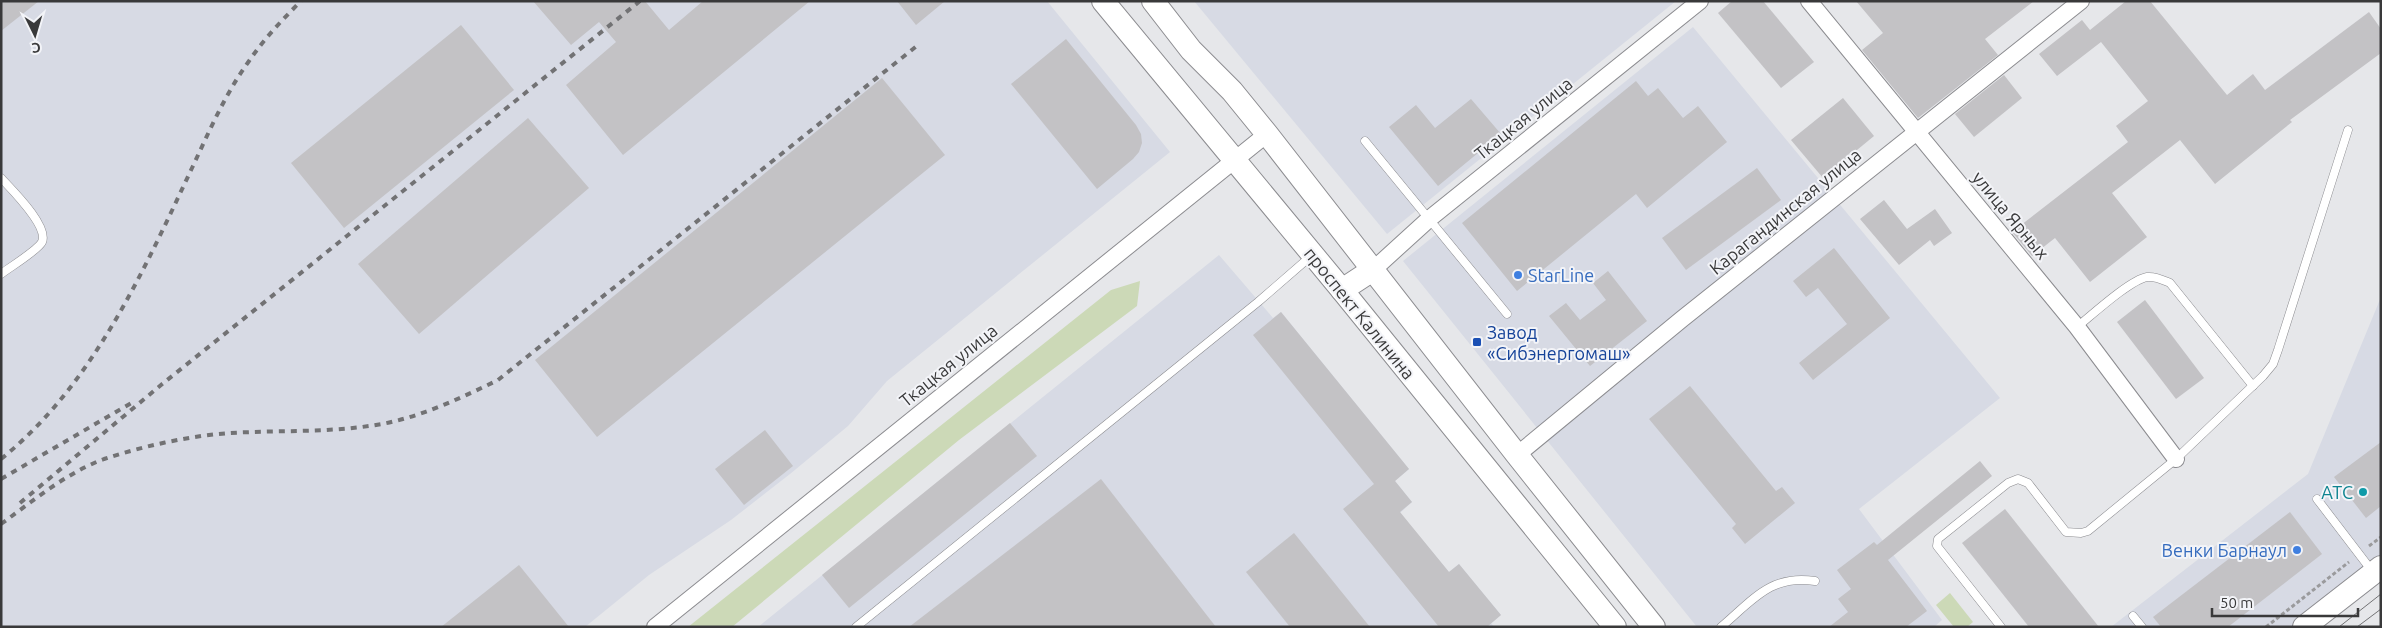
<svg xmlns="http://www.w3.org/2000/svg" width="2382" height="628" font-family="Ubuntu,sans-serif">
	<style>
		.built { fill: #d7dae4 }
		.green { fill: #ccd9b7 }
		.building { fill: #c3c2c5 }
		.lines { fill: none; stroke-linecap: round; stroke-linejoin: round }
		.service-casing { stroke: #8c8c90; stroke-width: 9 }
		.minor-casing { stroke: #8c8c90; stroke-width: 18 }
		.secondary-casing { stroke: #8c8c90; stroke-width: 24 }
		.path { stroke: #9a9a9c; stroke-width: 3; stroke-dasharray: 4 2.5; stroke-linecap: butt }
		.service { stroke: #fff; stroke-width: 8 }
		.minor { stroke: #fff; stroke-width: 16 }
		.secondary { stroke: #fff; stroke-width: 22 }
		.tram { stroke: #727274; stroke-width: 1 }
		.rail { stroke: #727274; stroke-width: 4; stroke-dasharray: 6 6; stroke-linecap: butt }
		.shop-dot { fill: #3f7fe0; stroke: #f3f4f8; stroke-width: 2 }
		.transit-dot { fill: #1a4fb4; stroke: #f3f4f8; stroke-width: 2 }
		.culture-dot { fill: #0f9aa8; stroke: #f3f4f8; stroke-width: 2 }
		.labels { text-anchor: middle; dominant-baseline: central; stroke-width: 4; stroke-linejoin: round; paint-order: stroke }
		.street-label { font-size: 18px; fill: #39393a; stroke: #f3f4f8 }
		.shop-label { font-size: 18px; fill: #366cbe; stroke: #f3f4f8; text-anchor: start }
		.transit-label { font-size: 18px; fill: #164399; stroke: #f3f4f8; text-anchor: start }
		.culture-label { font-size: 18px; fill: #0d838f; stroke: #f3f4f8; text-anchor: end }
	</style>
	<rect width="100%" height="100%" fill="#e6e7ea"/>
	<g class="built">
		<polygon points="1,1 1047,1 1170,152 887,381 848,426 790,474 731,520 649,575 585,627 1,627"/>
		<polygon points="1194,1 1676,1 1387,234"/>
		<polygon points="1693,27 2000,398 1859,509 1942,620 1934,627 1697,627 1403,261"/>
		<polygon points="1219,255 1273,318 1281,312 1409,469 1395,481 1412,502 1400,513 1449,572 1459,564 1501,615 1491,623 1494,627 758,627"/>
		<polygon points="2381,297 2381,556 2290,627 2111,627 2308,474"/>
	</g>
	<g class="green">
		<polygon points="1140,281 1137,306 959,440 732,627 688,627 1111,290"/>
		<polygon points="1950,593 1973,622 1967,627 1954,627 1936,605"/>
	</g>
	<g class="building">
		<polygon points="1,1 39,1 1,31"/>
		<polygon points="533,1 645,1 669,30 703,1 810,1 623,155 566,85 616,42 599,22 571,45"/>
		<polygon points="897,1 945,1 916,25"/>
		<polygon points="1732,1 1763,1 1814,62 1781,88 1718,13"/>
		<polygon points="1856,1 2034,1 1985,39 1998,55 1918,118 1862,50 1883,33"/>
		<polygon points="2126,1 2150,1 2227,95 2253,74 2265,90 2369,12 2381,29 2381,53 2290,120 2292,122 2215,184 2180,140 2112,193 2147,237 2090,282 2055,238 2032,256 2012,232 2128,142 2116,126 2148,101 2101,42 2057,76 2039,54 2082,20 2090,30"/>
		<polygon points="461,25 514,90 344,228 291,163"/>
		<polygon points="1066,39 1136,125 1141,134 1142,143 1139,152 1133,159 1097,189 1011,84"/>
		<polygon points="2004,75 2022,98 1974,137 1955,114"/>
		<polygon points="882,78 945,155 597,437 535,360"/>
		<polygon points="1636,81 1648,96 1658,88 1683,118 1698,106 1727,142 1647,208 1636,194 1517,291 1462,223"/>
		<polygon points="1843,98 1874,136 1823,178 1791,140"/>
		<polygon points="1471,99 1501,134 1438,186 1389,127 1416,105 1435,128"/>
		<polygon points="528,118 589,188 419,334 358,264"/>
		<polygon points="1757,168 1781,200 1686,270 1662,238"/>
		<polygon points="1884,200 1907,229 1935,209 1952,233 1934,246 1930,240 1899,265 1860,219"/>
		<polygon points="1834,248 1890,318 1813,380 1799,363 1847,324 1818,288 1806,297 1793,281"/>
		<polygon points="1608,271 1647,321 1590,366 1549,316 1566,303 1580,320 1606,300 1593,283"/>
		<polygon points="2145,300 2204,378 2176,399 2117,322"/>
		<polygon points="1281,312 1409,469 1395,481 1412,502 1400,512 1449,572 1459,564 1501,615 1487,627 1439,627 1343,509 1374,484 1253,335"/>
		<polygon points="1690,386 1776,491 1782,487 1795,503 1745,544 1732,528 1736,524 1649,419"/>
		<polygon points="1010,423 1037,456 849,608 822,575"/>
		<polygon points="765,430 793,466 744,505 715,469"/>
		<polygon points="2381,442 2381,506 2366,518 2334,477"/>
		<polygon points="1980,461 1992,476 1888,560 1927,611 1906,627 1829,627 1848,612 1838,599 1851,589 1837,570 1874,542 1877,545"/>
		<polygon points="1101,479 1216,627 909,627"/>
		<polygon points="2005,509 2099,627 2029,627 1962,543"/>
		<polygon points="2290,512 2322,554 2228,627 2161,627 2153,617"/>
		<polygon points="1294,533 1370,627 1290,627 1246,572"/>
		<polygon points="519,565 569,627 441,627"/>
	</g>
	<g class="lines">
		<g class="service-casing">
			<g id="service">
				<polyline points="1365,141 1507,314"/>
				<path d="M1,178C12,190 49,226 42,242C37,251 10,267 1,274"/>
				<path d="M2077,327C2092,315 2130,280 2147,277C2156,276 2163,280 2170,283L2253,386"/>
				<polyline points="2317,499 2372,571"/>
				<polyline points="2133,616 2142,627"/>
				<polyline points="856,627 1258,302 1311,256"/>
				<path d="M1721,627C1753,600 1771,574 1815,581"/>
				<polyline points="2001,627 1937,546 1938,539 2008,483 2018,479 2028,483 2066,532 2081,533 2088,531 2176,459 2263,376 2273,364 2278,350 2348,130"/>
			</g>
		</g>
		<g class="minor-casing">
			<g id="minor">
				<polyline points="1809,1 2077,327 2176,459"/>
				<polyline points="1374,269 1429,219 1700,1"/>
				<polyline points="1517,455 1682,319 2081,1"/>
				<polyline points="655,627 1267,134"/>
			</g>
		</g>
		<g class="secondary-casing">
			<g id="secondary">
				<polyline points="1103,1 1342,290 1615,627"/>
				<polyline points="1153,1 1191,50 1232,91 1267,134 1517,455 1654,627"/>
				<polyline points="1342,290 1374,269"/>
				<polyline points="2304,627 2381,567"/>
			</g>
		</g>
		<g class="path">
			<polyline points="2369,546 2381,537"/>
			<polyline points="2266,627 2349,562"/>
		</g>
		<use href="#service" class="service"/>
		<use href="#minor" class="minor"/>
		<use href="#secondary" class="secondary"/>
		<g class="tram">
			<polyline points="2339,627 2381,594"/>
			<polyline points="2357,627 2381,609"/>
		</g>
		<g class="rail">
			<path d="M1,459C93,385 143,272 192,168C209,132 225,94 249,61C264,39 282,20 301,1"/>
			<polyline points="1,479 133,402"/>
			<polyline points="20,503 161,385 640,1"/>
			<path d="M1,524C33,501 66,473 104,459C144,446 188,436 230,433C281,430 331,433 382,424C423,416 461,398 498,380L918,45"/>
		</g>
	</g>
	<g class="shop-dot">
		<circle cx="1518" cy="275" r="5"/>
		<circle cx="2297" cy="550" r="5"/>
	</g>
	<rect class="transit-dot" x="1472" y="337" width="10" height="10" rx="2.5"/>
	<circle class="culture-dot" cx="2363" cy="492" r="5"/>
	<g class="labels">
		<g class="street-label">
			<text transform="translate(1523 118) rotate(-39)">Ткацкая улица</text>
			<text transform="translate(1785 211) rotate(-39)">Карагандинская улица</text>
			<text transform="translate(2011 215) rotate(50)">улица Ярных</text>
			<text transform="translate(1360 313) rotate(51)">проспект Калинина</text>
			<text transform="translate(948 365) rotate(-39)">Ткацкая улица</text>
		</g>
		<g class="shop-label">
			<text x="1528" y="275">StarLine</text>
			<text x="2287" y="550" text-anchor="end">Венки Барнаул</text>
		</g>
		<g class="transit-label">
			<text x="1487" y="332">Завод<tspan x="1487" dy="21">«Сибэнергомаш»</tspan></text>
		</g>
		<g class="culture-label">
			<text x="2353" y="492">АТС</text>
		</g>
	</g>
	<rect width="2382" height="628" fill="none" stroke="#39393a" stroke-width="5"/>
	<g transform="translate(35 35) rotate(175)" stroke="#f3f4f8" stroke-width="4" paint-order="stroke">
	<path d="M0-4L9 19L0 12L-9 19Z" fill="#39393a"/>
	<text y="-8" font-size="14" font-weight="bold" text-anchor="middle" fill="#39393a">С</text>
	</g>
	<path d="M2212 608v8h146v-8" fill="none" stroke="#39393a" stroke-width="2.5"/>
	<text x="2220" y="608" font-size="15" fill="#39393a" stroke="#f3f4f8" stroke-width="4" paint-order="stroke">50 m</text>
</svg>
